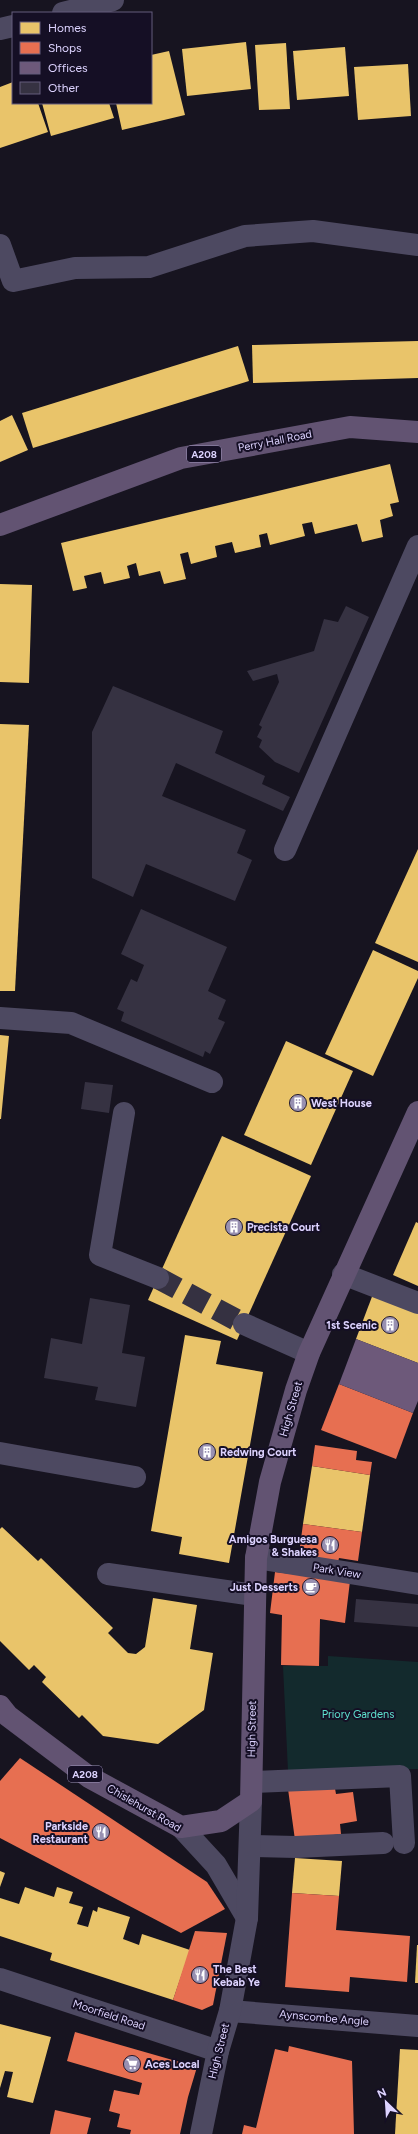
<svg xmlns="http://www.w3.org/2000/svg" width="418" height="2134" font-family="Figtree,sans-serif">
	<style>
		.green { fill: #132a2d }
		.homes { fill: #e9c46a }
		.shops { fill: #e76f51 }
		.offices { fill: #6d597a }
		.building { fill: #363242 }
		.lines { fill: none; stroke-linecap: round; stroke-linejoin: round }
		.minor-tunnel { stroke: #353141; stroke-width: 22; stroke-dasharray: 22 11; stroke-linecap: butt }
		.minor { stroke: #4d4961; stroke-width: 22 }
		.major { stroke: #625372; stroke-width: 22 }
		.labels { text-anchor: middle; dominant-baseline: central; stroke-width: 4; stroke-linejoin: round; paint-order: stroke }
		.shield { fill: #150f25; stroke: #a198be; stroke-width: 1 }
		.shield-label { font-size: 10px; font-weight: bold; fill: #ddd3ff }
		.street-label { font-size: 11px; fill: #ddd3ff; stroke: #150f25 }
		.poi-label { font-size: 11px; font-weight: bold; fill: #ddd3ff; stroke: #150f25; text-anchor: start }
		.park-label { font-size: 11px; fill: #5ee0cf; stroke: #150f25 }
	</style>
	<rect width="100%" height="100%" fill="#171420"/>
	<polygon class="green" points="328,1656 418,1662 418,1769 288,1771 283,1666 328,1666"/>
	<g class="homes">
		<polygon points="246,42 251,89 187,96 182,49"/>
		<polygon points="286,43 290,109 259,110 255,45"/>
		<polygon points="345,47 349,96 297,100 293,51"/>
		<polygon points="169,51 185,115 122,130 116,103 151,103 151,55"/>
		<polygon points="408,64 411,116 358,120 354,67"/>
		<polygon points="13,82 13,103 38,103 48,132 0,148 0,87"/>
		<polygon points="42,103 109,103 114,118 51,136"/>
		<polygon points="418,341 418,378 253,383 252,345"/>
		<polygon points="238,346 249,381 33,448 22,413"/>
		<polygon points="12,415 28,450 0,462 0,421"/>
		<polygon points="390,464 399,502 390,504 393,516 380,520 383,537 362,542 357,524 315,534 312,522 302,524 305,536 270,545 267,533 259,535 261,547 235,553 232,542 215,546 217,557 191,564 188,552 180,554 186,579 164,584 160,571 139,576 136,563 127,566 130,578 104,584 101,572 84,576 87,588 73,591 61,543"/>
		<polygon points="0,584 32,585 29,683 0,682"/>
		<polygon points="0,724 29,725 15,991 0,991"/>
		<polygon points="418,849 418,962 375,943"/>
		<polygon points="373,950 418,971 418,978 373,1076 325,1054"/>
		<polygon points="0,1035 9,1036 1,1119 0,1119"/>
		<polygon points="286,1041 353,1071 311,1165 244,1135"/>
		<polygon points="222,1136 311,1176 237,1340 148,1300"/>
		<polygon points="416,1222 418,1223 418,1286 393,1275"/>
		<polygon points="373,1294 418,1311 418,1363 356,1339"/>
		<polygon points="185,1335 221,1341 216,1364 263,1372 229,1563 179,1554 182,1537 151,1531"/>
		<polygon points="312,1466 370,1475 362,1532 303,1524"/>
		<polygon points="2,1527 38,1561 41,1558 113,1628 108,1633 128,1653 136,1654 145,1647 153,1598 197,1605 190,1649 213,1653 204,1710 158,1744 103,1736 82,1715 79,1718 42,1682 46,1677 34,1665 29,1670 0,1641 0,1529"/>
		<polygon points="295,1858 342,1861 339,1896 292,1893"/>
		<polygon points="0,1871 5,1873 0,1887"/>
		<polygon points="25,1887 54,1897 57,1887 73,1892 69,1903 83,1907 77,1924 88,1927 93,1910 97,1912 98,1907 130,1917 123,1939 139,1945 142,1934 190,1950 173,2000 50,1960 52,1953 0,1936 0,1898 19,1904"/>
		<polygon points="417,1945 418,1945 418,1983 415,1983"/>
		<polygon points="0,2024 51,2037 33,2103 7,2097 13,2072 5,2071 0,2088"/>
		<polygon points="400,2049 418,2050 418,2134 395,2134"/>
	</g>
	<g class="shops">
		<polygon points="339,1384 413,1413 396,1459 321,1430"/>
		<polygon points="315,1445 357,1451 356,1460 372,1462 370,1475 312,1466"/>
		<polygon points="303,1524 362,1532 358,1561 339,1558 337,1566 298,1561"/>
		<polygon points="275,1572 350,1581 345,1623 320,1619 319,1666 281,1665 282,1615 270,1613"/>
		<polygon points="20,1758 207,1882 225,1909 181,1933 0,1838 0,1781"/>
		<polygon points="334,1783 336,1794 353,1792 357,1821 340,1824 341,1834 295,1840 288,1789"/>
		<polygon points="292,1893 339,1896 336,1930 410,1936 407,1982 350,1977 349,1992 285,1987"/>
		<polygon points="195,1931 227,1933 213,2005 202,2010 173,2000"/>
		<polygon points="75,2032 197,2067 188,2097 180,2134 130,2134 131,2130 117,2127 120,2114 109,2111 114,2090 139,2095 142,2083 67,2061"/>
		<polygon points="289,2046 352,2061 354,2134 242,2134 244,2125 256,2128 275,2049 288,2052"/>
		<polygon points="55,2110 91,2118 87,2134 50,2134"/>
	</g>
	<polygon class="offices" points="356,1339 418,1363 418,1401 413,1413 339,1384"/>
	<g class="building">
		<polygon points="346,606 369,617 299,773 275,762 259,747 262,740 257,737 262,727 259,725 279,682 277,674 253,681 247,671 314,651 324,619 338,622"/>
		<polygon points="113,686 223,731 215,753 265,776 262,784 290,797 283,811 176,763 162,796 246,830 237,853 252,860 235,901 146,864 133,897 92,878 92,732"/>
		<polygon points="141,909 227,947 208,991 226,1000 218,1019 225,1022 210,1054 205,1051 203,1057 121,1021 124,1012 117,1009 131,979 137,982 144,965 121,954"/>
		<polygon points="85,1082 113,1085 109,1113 81,1109"/>
		<polygon points="90,1298 130,1305 122,1353 145,1357 136,1407 95,1400 98,1387 44,1378 51,1338 82,1344"/>
		<polygon points="356,1599 418,1604 418,1627 354,1622"/>
	</g>
	<g class="lines">
		<polyline class="minor-tunnel" points="158,1278 244,1324"/>
		<g class="minor">
			<polyline points="63,13 113,0"/>
			<polyline points="0,29 13,26"/>
			<polyline points="0,245 13,281 75,268 149,267 245,236 313,231 418,245"/>
			<polyline points="285,850 418,546"/>
			<polyline points="0,1018 71,1023 212,1082"/>
			<polyline points="124,1113 100,1255 158,1278"/>
			<polyline points="343,1274 418,1303"/>
			<polyline points="244,1324 309,1353"/>
			<polyline points="0,1453 135,1477"/>
			<polyline points="256,1558 418,1584"/>
			<polyline points="108,1574 254,1595"/>
			<polyline points="252,1782 400,1776 404,1843"/>
			<polyline points="181,1827 216,1865 247,1918"/>
			<polyline points="250,1846 296,1847 383,1843"/>
			<polyline points="0,1979 218,2051"/>
			<polyline points="230,2011 418,2026"/>
			<polyline points="201,2134 218,2051 230,2011 247,1918 251,1801"/>
		</g>
		<g class="major">
			<polyline points="0,525 181,458 350,427 418,432"/>
			<polyline points="0,1706 8,1716 89,1777 181,1827 221,1821 251,1801 256,1558 270,1482 296,1390 309,1353 418,1112"/>
		</g>
	</g>
	<defs>
		<g id="building-disc" transform="scale(0.9)"><circle r="9.5" fill="#9890b1" stroke="#150f25"/><path d="M-4-6H4V6H1V3H-1V6H-4ZM-2.5-4.3h1.7v1.8h-1.7ZM.8-4.3h1.7v1.8H.8ZM-2.5-1h1.7V.8h-1.7ZM.8-1h1.7V.8H.8Z" fill="#fff"/></g>
		<g id="restaurant-disc" transform="scale(0.9)"><circle r="9.5" fill="#9890b1" stroke="#150f25"/><path d="M-5-6h1v4h1v-4h1v4h1v-4h1v5L-1.5 .5V6h-2V.5L-5-1ZM5-6V6H3V1.5H1.5Q1.5-4 5-6Z" fill="#fff"/></g>
		<g id="cafe-disc" transform="scale(0.9)"><circle r="9.5" fill="#9890b1" stroke="#150f25"/><path d="M-5.5-4.5H6V0H3Q3 3.5 0 3.5H-2.5Q-5.5 3.5-5.5 0ZM3-3.2v2h1.7v-2ZM-6 4.5H4V6H-6Z" fill="#fff"/></g>
		<g id="supermarket-disc" transform="scale(0.9)"><circle r="9.5" fill="#9890b1" stroke="#150f25"/><path d="M-6-5.5h2.5l.6 2H6L4.5 2H-2.5L-4.4-4H-6ZM-1.5 3.2a1.3 1.3 0 1 0 .1 0ZM3 3.2a1.3 1.3 0 1 0 .1 0Z" fill="#fff"/></g>
	</defs>
	<g fill-rule="evenodd">
		<use href="#building-disc" x="298" y="1103"/>
		<use href="#building-disc" x="234" y="1227"/>
		<use href="#building-disc" x="390" y="1325"/>
		<use href="#building-disc" x="207" y="1452"/>
		<use href="#restaurant-disc" x="330" y="1545"/>
		<use href="#cafe-disc" x="311" y="1587"/>
		<use href="#restaurant-disc" x="101" y="1832"/>
		<use href="#restaurant-disc" x="200" y="1975"/>
		<use href="#supermarket-disc" x="132" y="2064"/>
	</g>
	<g class="labels">
		<g class="shield">
			<rect x="187" y="446" width="34" height="16" rx="3"/>
			<rect x="68" y="1766" width="34" height="16" rx="3"/>
		</g>
		<g class="shield-label">
			<text x="204" y="454">A208</text>
			<text x="85" y="1774">A208</text>
		</g>
		<g class="street-label">
			<text transform="translate(275 441) rotate(-11)">Perry Hall Road</text>
			<text transform="translate(291 1409) rotate(-74)">High Street</text>
			<text transform="translate(337 1571) rotate(9)">Park View</text>
			<text transform="translate(252 1729) rotate(-89)">High Street</text>
			<text transform="translate(144 1808) rotate(30)">Chislehurst Road</text>
			<text transform="translate(109 2015) rotate(18)">Moorfield Road</text>
			<text transform="translate(324 2018) rotate(5)">Aynscombe Angle</text>
			<text transform="translate(219 2051) rotate(-76)">High Street</text>
		</g>
		<g class="poi-label">
			<text x="311" y="1103">West House</text>
			<text x="247" y="1227">Precista Court</text>
			<text x="377" y="1325" text-anchor="end">1st Scenic</text>
			<text x="220" y="1452">Redwing Court</text>
			<text x="317" y="1539" text-anchor="end">Amigos Burguesa<tspan x="317" dy="13">&amp; Shakes</tspan></text>
			<text x="298" y="1587" text-anchor="end">Just Desserts</text>
			<text x="88" y="1826" text-anchor="end">Parkside<tspan x="88" dy="13">Restaurant</tspan></text>
			<text x="213" y="1969">The Best<tspan x="213" dy="13">Kebab Ye</tspan></text>
			<text x="145" y="2064">Aces Local</text>
		</g>
		<g class="park-label">
			<text x="358" y="1714">Priory Gardens</text>
		</g>
	</g>
	<rect x="12" y="12" width="140" height="92" fill="#150f25" stroke="#655d7c"/>
	<rect x="20" y="22" width="20" height="12" fill="#e9c46a" stroke="#655d7c"/>
	<text x="48" y="32" font-size="12" fill="#ddd3ff">Homes</text>
	<rect x="20" y="42" width="20" height="12" fill="#e76f51" stroke="#655d7c"/>
	<text x="48" y="52" font-size="12" fill="#ddd3ff">Shops</text>
	<rect x="20" y="62" width="20" height="12" fill="#6d597a" stroke="#655d7c"/>
	<text x="48" y="72" font-size="12" fill="#ddd3ff">Offices</text>
	<rect x="20" y="82" width="20" height="12" fill="#363242" stroke="#655d7c"/>
	<text x="48" y="92" font-size="12" fill="#ddd3ff">Other</text>
	<g transform="translate(386 2102) rotate(335)" stroke="#150f25" stroke-width="3" paint-order="stroke">
	<path d="M0-3L7 15L0 10L-7 15Z" fill="#ddd3ff"/>
	<text y="-6" font-size="11" font-weight="bold" text-anchor="middle" fill="#ddd3ff">N</text>
	</g>
</svg>
